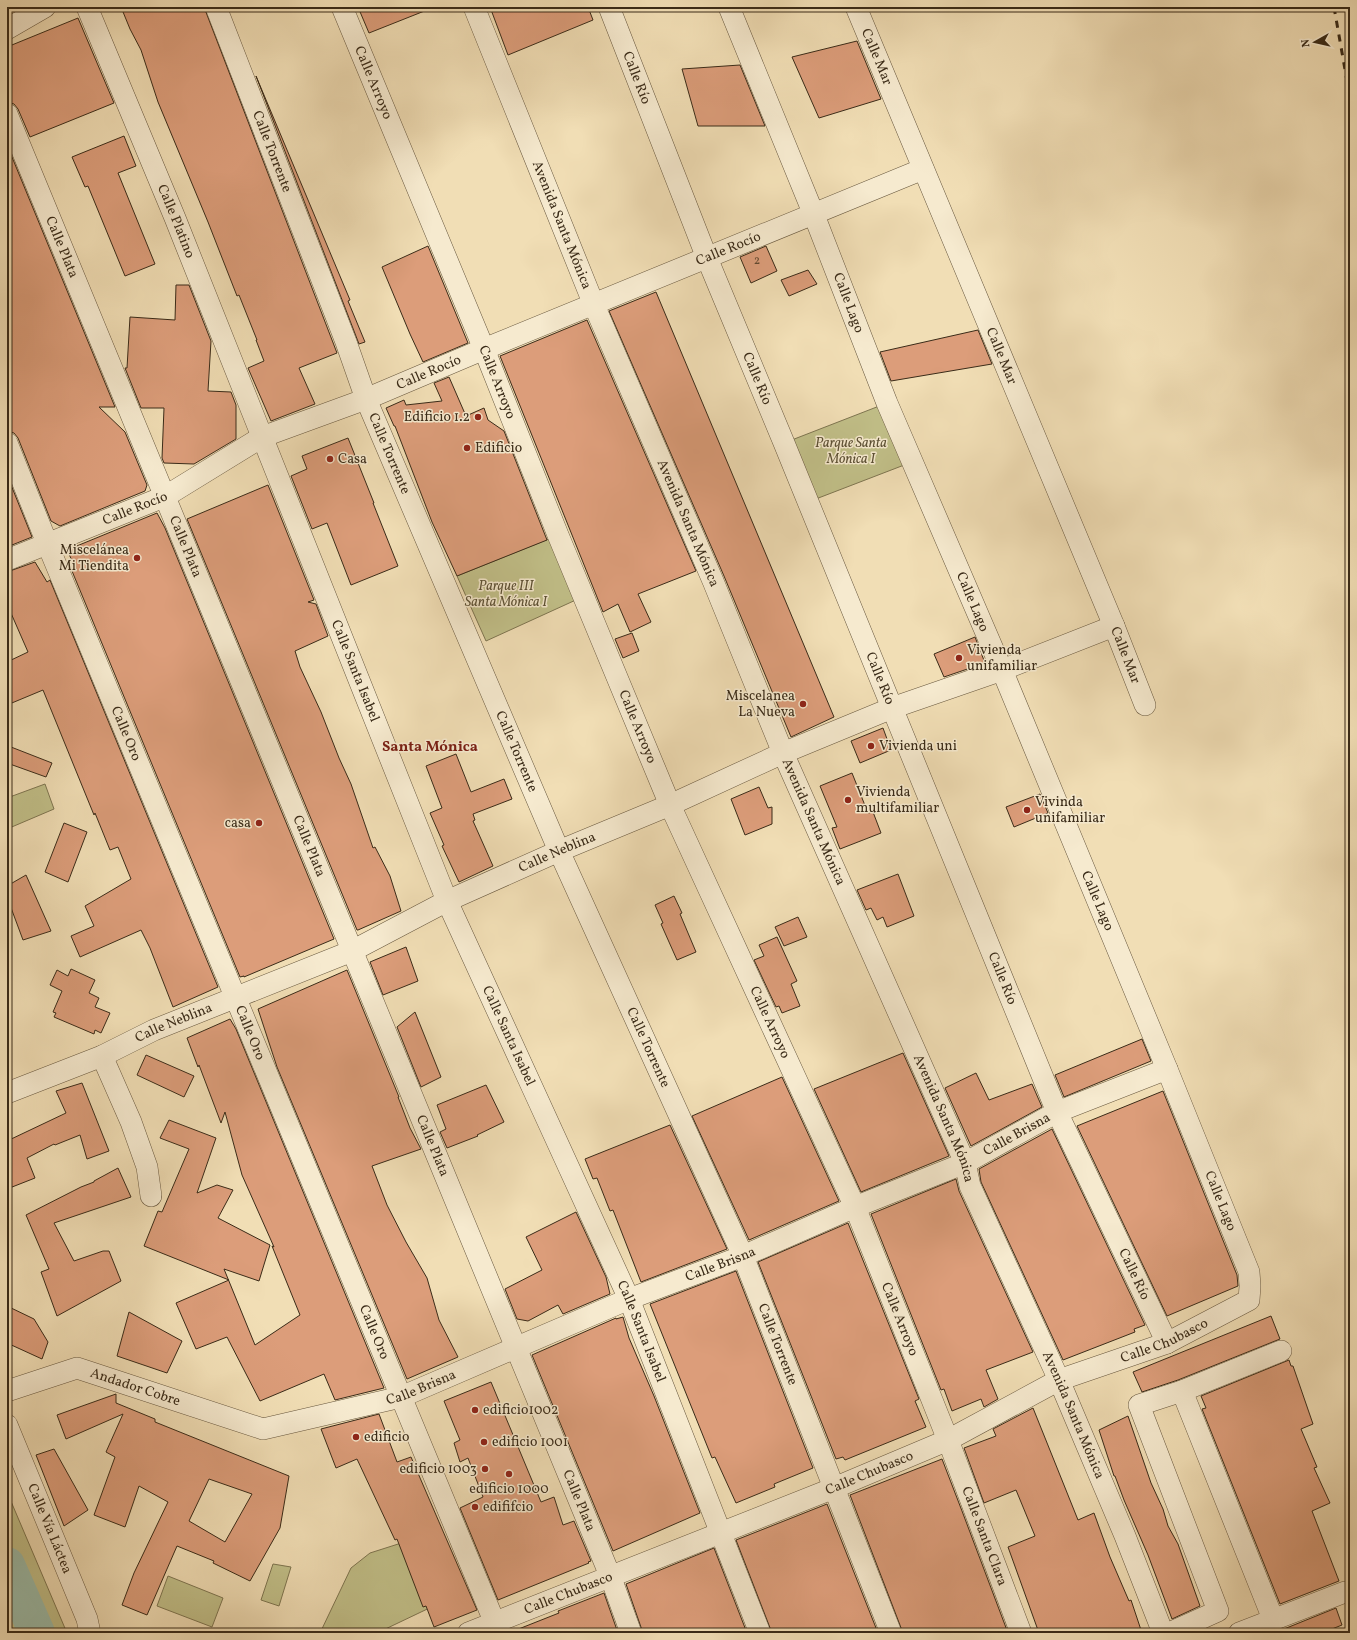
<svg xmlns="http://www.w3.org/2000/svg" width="1357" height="1640" font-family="Vollkorn,serif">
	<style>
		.green { fill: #c1bf88; stroke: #7e7550 }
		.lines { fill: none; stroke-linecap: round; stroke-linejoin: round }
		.river { stroke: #9bbca9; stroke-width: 36 }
		.building { fill: #dc9d7a; stroke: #3a2b18; fill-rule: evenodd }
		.minor-casing { stroke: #68583f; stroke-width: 22 }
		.minor { stroke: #f6eacf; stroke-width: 21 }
		.rail { stroke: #3a2b18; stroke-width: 3; stroke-dasharray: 7 7; stroke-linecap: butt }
		.poi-dot { fill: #8f2418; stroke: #f6eacf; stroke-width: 1.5 }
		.labels { text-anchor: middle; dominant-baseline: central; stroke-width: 3; stroke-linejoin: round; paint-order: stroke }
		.number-label { font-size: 12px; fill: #624830 }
		.street-label { font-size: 14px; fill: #3a2b18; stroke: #f6eacf }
		.poi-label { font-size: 14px; fill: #3a2b18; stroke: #f6eacf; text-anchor: start }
		.park-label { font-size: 14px; font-style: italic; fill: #5c5034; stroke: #f6eacf }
		.neighbourhood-label { font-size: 15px; font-weight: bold; fill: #7a1f14; stroke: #f6eacf }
	</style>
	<rect width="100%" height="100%" fill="#f1deb5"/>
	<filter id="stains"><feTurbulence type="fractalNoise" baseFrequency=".005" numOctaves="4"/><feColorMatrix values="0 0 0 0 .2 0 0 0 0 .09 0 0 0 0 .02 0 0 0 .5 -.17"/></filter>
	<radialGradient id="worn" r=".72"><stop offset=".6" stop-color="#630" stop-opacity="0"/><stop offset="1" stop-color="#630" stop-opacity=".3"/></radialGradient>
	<g class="green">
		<polygon points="887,403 912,462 808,502 784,443"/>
		<polygon points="551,538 578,599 486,641 457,576"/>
		<polygon points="45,784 54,809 7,829 7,798"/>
		<polygon points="7,1492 67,1633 7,1633"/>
		<polygon points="417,1538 442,1602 377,1633 320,1633 351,1568 370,1553"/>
		<polygon points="273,1564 291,1567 279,1606 261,1600"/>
		<polygon points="168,1576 223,1598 212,1627 157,1606"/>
	</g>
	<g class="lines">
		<polyline class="river" points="7,1565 37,1633"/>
	</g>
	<g class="building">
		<polygon points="121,7 204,7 337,353 299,368 315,404 271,421 248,368 264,361 256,340 257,340 239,295 237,296 208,222 158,102 141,50 130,29"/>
		<polygon points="358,7 432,7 432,8 369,33"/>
		<polygon points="490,7 588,7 593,20 508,55"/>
		<polygon points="78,18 114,103 30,137 18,109 14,104 7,102 7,47"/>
		<polygon points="857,41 881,99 819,118 792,57"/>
		<polygon points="740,65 765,126 698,126 682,69"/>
		<polygon points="256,76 350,300 348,301 365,342 359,344"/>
		<polygon points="124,136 136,166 118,173 155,264 125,276 88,186 85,187 72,157"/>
		<polygon points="7,145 115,407 99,407 125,432 147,485 145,491 60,526 51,521 18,438 14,433 7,431"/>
		<polygon points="428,246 468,343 423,362 410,334 382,267"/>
		<polygon points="766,246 777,271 751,283 740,257"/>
		<polygon points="808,270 817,284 789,296 781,280"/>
		<polygon points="176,285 189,285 211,341 208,391 231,392 236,405 236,439 194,464 164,463 162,458 164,408 141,408 125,368 127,368 130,317 175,320"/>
		<polygon points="656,292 834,717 791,737 724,576 609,311"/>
		<polygon points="587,320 696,571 638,594 651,622 630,632 618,604 603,612 500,356"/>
		<polygon points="978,330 992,364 891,381 880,352"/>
		<polygon points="449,377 466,416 484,408 488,420 504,431 547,540 457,576 432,522 395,426 394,426 386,408 404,400 406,405 442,401 434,383"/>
		<polygon points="348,438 374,503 373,503 398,566 351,585 327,523 312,529 291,476 307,469 302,456"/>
		<polygon points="7,475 32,537 7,547"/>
		<polygon points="268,485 314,600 308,602 316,604 328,636 295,651 300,667 321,712 339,758 351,784 373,848 375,847 390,876 401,911 358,930 357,930 187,519"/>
		<polygon points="157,513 165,528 334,939 244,977 244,976 240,977 72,571 76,569 67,550"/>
		<polygon points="35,562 47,582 50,580 218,987 173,1007 150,948 141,930 80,957 71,936 94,926 85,906 131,879 118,847 110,850 95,813 94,815 43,690 7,705 7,662 28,652 7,604 7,572"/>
		<polygon points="632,633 639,651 623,658 615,639"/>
		<polygon points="975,637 985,663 944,677 934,654"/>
		<polygon points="883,728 891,750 860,763 851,741"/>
		<polygon points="11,747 52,763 46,777 7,763"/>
		<polygon points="456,754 471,792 504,779 512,799 473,814 475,820 473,821 493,866 459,882 442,846 444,845 430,813 442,808 426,766"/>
		<polygon points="852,773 868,813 873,812 881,833 840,849 832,828 837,827 820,786"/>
		<polygon points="759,787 768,808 772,807 772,824 745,835 731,799"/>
		<polygon points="1040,794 1048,813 1014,827 1006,807"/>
		<polygon points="64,823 87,832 68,882 45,872"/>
		<polygon points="898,874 914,916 887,927 883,917 877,920 871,908 866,910 857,890"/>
		<polygon points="26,875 51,931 23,940 7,897 7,886"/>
		<polygon points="674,896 682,913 680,914 696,952 677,960 661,924 663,923 655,905"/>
		<polygon points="798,917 807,937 784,946 775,927"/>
		<polygon points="777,937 797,981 791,984 800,1006 782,1013 779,1006 776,1007 754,960 764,956 759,945"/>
		<polygon points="406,947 418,981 383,995 370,962"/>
		<polygon points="71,969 95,980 89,993 99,998 95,1007 110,1013 101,1033 95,1030 94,1034 54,1017 56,1013 53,1012 62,991 50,985 57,970 68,976"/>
		<polygon points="347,970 399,1097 398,1097 410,1128 421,1149 372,1166 387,1205 406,1242 427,1278 439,1320 458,1357 407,1379 277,1067 258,1009"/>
		<polygon points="415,1012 441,1077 421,1087 397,1027"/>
		<polygon points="230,1019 236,1029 384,1388 335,1400 324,1374 260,1401 227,1337 196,1349 176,1303 229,1280 144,1246 158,1211 162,1212 189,1149 160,1138 169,1120 216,1138 197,1193 217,1185 233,1190 218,1218 270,1245 259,1281 224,1269 255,1345 300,1315 272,1246 274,1247 242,1175 225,1112 221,1123 199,1065 198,1067 187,1038"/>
		<polygon points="1142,1039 1151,1061 1064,1097 1055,1075"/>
		<polygon points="903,1053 949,1156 861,1192 814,1089"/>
		<polygon points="146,1055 194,1076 184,1097 137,1075"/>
		<polygon points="976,1073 989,1100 1032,1084 1042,1107 971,1146 945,1088"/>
		<polygon points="782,1077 839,1201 749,1240 692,1116"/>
		<polygon points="82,1083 109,1151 87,1159 80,1135 55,1145 54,1144 27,1158 35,1178 7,1189 7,1141 66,1113 56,1091"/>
		<polygon points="486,1085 504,1122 477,1135 478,1136 447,1148 440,1132 446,1129 437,1105"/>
		<polygon points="1163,1091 1237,1275 1238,1286 1167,1316 1077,1126"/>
		<polygon points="670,1125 727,1249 641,1282 613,1210 610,1211 597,1178 593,1179 585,1159"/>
		<polygon points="1052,1129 1145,1325 1134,1329 1135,1332 1063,1360 981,1182 979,1169"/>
		<polygon points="118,1168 131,1197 54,1223 74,1261 103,1251 109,1251 121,1281 57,1316 41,1272 49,1269 26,1215 81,1187 94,1182 94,1181"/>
		<polygon points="956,1179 959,1191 1033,1352 986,1370 998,1399 984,1407 981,1399 952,1411 944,1389 941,1390 871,1214"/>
		<polygon points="576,1212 606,1277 610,1294 563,1314 558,1305 528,1321 517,1319 505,1289 542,1270 526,1237"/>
		<polygon points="848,1223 919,1399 915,1401 926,1427 845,1460 843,1457 836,1459 758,1262"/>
		<polygon points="736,1271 813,1468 774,1484 775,1487 736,1503 715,1457 712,1458 650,1304"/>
		<polygon points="7,1306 34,1319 48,1342 42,1359 7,1343"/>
		<polygon points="129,1312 182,1341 167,1373 117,1356"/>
		<polygon points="1271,1316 1280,1339 1178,1380 1142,1392 1133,1372"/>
		<polygon points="623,1317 629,1338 654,1396 700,1513 613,1551 532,1355 616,1318 616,1319"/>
		<polygon points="1289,1360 1291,1366 1293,1366 1313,1424 1301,1429 1317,1467 1314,1468 1330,1503 1312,1511 1339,1581 1280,1604 1202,1409 1206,1408 1201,1396"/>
		<polygon points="491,1382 541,1502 554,1497 563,1525 574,1521 591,1561 588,1562 589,1563 498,1600 460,1508 483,1497 468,1458 460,1462 454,1443 460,1440 444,1401"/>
		<path d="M116,1394V1403L155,1419V1422L289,1476L280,1528L250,1581L213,1563L214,1561L177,1546L147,1615L122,1605L134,1573L168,1502L139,1486L125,1527L94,1515L115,1457L106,1452L123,1414L66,1439L57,1415ZM209,1479L252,1494L225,1542L189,1521Z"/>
		<polygon points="1033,1408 1078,1520 1094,1513 1110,1557 1129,1601 1131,1600 1142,1633 1039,1633 1008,1547 1035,1536 1016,1490 984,1503 964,1448 996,1436 993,1429"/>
		<polygon points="379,1414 397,1462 411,1457 477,1610 434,1627 426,1606 423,1607 397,1539 395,1540 357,1459 336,1468 321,1429"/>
		<polygon points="1128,1416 1151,1483 1163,1509 1168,1526 1178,1544 1200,1606 1172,1619 1148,1555 1124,1500 1115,1476 1114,1476 1099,1430"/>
		<polygon points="54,1449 88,1510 64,1526 36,1455"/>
		<polygon points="942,1459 962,1511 1008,1633 903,1633 850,1495"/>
		<polygon points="827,1504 878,1633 772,1633 736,1540"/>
		<polygon points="714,1548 747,1633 643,1633 626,1584"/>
		<polygon points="604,1593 618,1633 511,1633 511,1632 559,1613 558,1611"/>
		<polygon points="1336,1608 1342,1625 1322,1633 1285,1633 1284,1629"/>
	</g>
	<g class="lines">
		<g class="minor-casing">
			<g id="minor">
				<path id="s1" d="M87,7L175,218L447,901L629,1299L760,1633"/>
				<path id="s2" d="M216,7L346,342L366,399L559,851L743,1256L891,1633"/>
				<path id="s3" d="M342,7L484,349L558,535L670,805L855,1207L948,1440L1021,1633"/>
				<path id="s4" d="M474,7L594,305L713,581L783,753L965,1163L970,1186L1059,1380L1125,1536L1163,1633"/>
				<path id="s5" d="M609,7L707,258L784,443L1057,1112L1167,1343"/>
				<path id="s6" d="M856,7L1114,626L1145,705"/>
				<polyline points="7,29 45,7"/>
				<path id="s7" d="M7,114L611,1578L631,1633"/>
				<path id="s8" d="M7,443L47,543L499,1633"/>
				<path id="s9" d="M7,560L166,496L262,437L366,399L484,349L923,169"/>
				<polyline points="102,1056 131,1122 147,1167 151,1196"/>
				<path id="s10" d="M7,1093L102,1056L154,1030L352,951L447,901L559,851L670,805L783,753L892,708L1002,670L1114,626"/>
				<path id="s11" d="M7,1391L77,1368L263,1429L401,1397L629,1299L743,1256L855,1207L965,1163L1057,1112L1167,1069"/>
				<polyline points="1182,1391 1273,1619"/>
				<path id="s12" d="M7,1425L87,1619L90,1633"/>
				<path id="s13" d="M468,1633L834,1488L948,1440L1059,1380L1167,1343L1249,1300L1250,1286L1249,1272L1167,1069L1002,670L887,403L814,215L729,7"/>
				<polyline points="1169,1633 1218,1611 1139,1405 1182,1391 1281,1351"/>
				<polyline points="1239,1633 1345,1592"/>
			</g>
		</g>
		<use href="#minor" class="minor"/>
		<g class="rail">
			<polyline points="1334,7 1350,98"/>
			<polyline points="1349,7 1350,10"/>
		</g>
	</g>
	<g class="poi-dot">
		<circle cx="478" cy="417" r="4"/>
		<circle cx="467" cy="448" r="4"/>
		<circle cx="330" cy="459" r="4"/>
		<circle cx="137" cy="558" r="4"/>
		<circle cx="959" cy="658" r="4"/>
		<circle cx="803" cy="704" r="4"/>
		<circle cx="871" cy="746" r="4"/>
		<circle cx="848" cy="800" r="4"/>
		<circle cx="1027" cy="810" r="4"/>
		<circle cx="259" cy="823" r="4"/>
		<circle cx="475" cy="1410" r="4"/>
		<circle cx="356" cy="1437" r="4"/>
		<circle cx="484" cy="1442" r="4"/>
		<circle cx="485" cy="1469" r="4"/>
		<circle cx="509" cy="1474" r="4"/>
		<circle cx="475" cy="1507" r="4"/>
	</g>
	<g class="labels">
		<g class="number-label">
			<text x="757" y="261">2</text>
		</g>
		<g class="street-label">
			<text stroke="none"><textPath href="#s6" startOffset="54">Calle Mar</textPath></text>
			<text stroke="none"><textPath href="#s5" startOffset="76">Calle Río</textPath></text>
			<text stroke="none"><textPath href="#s3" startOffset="82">Calle Arroyo</textPath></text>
			<text stroke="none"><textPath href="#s2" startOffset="155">Calle Torrente</textPath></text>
			<text stroke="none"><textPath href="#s1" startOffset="232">Calle Platino</textPath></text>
			<text stroke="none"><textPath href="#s4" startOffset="235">Avenida Santa Mónica</textPath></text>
			<text stroke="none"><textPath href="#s7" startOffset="144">Calle Plata</textPath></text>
			<text stroke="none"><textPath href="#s9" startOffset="787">Calle Rocío</textPath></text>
			<text transform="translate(848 303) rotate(69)">Calle Lago</text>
			<text stroke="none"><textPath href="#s6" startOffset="378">Calle Mar</textPath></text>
			<text stroke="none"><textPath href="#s9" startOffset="463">Calle Rocío</textPath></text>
			<text stroke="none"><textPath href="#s5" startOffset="400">Calle Río</textPath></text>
			<text stroke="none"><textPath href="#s3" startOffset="406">Calle Arroyo</textPath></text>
			<text stroke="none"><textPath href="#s2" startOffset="479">Calle Torrente</textPath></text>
			<text stroke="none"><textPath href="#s9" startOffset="138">Calle Rocío</textPath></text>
			<text stroke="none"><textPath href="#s4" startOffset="559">Avenida Santa Mónica</textPath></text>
			<text stroke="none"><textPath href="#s7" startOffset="468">Calle Plata</textPath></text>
			<text transform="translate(972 602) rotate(67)">Calle Lago</text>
			<text stroke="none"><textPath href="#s6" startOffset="702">Calle Mar</textPath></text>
			<text stroke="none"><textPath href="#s1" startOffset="716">Calle Santa Isabel</textPath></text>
			<text stroke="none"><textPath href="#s5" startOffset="724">Calle Río</textPath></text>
			<text stroke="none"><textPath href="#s3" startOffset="778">Calle Arroyo</textPath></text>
			<text stroke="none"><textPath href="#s8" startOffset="314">Calle Oro</textPath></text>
			<text stroke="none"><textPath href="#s2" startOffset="803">Calle Torrente</textPath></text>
			<text stroke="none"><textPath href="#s4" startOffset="883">Avenida Santa Mónica</textPath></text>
			<text stroke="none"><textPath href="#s7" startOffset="792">Calle Plata</textPath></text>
			<text stroke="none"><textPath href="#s10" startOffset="601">Calle Neblina</textPath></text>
			<text transform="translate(1097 901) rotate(67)">Calle Lago</text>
			<text stroke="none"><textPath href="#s5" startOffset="1048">Calle Río</textPath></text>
			<text stroke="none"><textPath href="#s3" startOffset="1102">Calle Arroyo</textPath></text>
			<text stroke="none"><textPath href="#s10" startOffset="181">Calle Neblina</textPath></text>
			<text stroke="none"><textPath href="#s8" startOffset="638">Calle Oro</textPath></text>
			<text stroke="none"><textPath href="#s1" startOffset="1112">Calle Santa Isabel</textPath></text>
			<text stroke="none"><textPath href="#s2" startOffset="1127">Calle Torrente</textPath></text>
			<text stroke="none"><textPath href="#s4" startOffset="1207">Avenida Santa Mónica</textPath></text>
			<text stroke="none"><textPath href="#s11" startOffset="1081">Calle Brisna</textPath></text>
			<text stroke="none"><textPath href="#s7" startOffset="1116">Calle Plata</textPath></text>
			<text transform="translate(1220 1201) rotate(68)">Calle Lago</text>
			<text stroke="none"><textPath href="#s11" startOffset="757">Calle Brisna</textPath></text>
			<text stroke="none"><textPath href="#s5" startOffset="1372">Calle Río</textPath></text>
			<text stroke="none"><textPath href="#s3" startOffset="1426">Calle Arroyo</textPath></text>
			<text stroke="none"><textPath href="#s8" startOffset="962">Calle Oro</textPath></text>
			<text stroke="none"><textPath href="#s1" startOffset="1436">Calle Santa Isabel</textPath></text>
			<text stroke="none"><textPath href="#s13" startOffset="756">Calle Chubasco</textPath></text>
			<text stroke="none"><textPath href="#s2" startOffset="1451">Calle Torrente</textPath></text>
			<text stroke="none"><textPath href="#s11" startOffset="433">Calle Brisna</textPath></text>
			<text stroke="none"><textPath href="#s11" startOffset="135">Andador Cobre</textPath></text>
			<text stroke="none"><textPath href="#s4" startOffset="1531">Avenida Santa Mónica</textPath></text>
			<text stroke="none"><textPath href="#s13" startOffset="432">Calle Chubasco</textPath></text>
			<text stroke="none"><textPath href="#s7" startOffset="1500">Calle Plata</textPath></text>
			<text stroke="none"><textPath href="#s12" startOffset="112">Calle Vía Láctea</textPath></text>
			<text stroke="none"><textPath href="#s3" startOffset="1659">Calle Santa Clara</textPath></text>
			<text stroke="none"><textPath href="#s13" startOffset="108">Calle Chubasco</textPath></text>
		</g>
		<g class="poi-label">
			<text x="470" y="417" text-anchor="end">Edificio 1.2</text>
			<text x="475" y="448">Edificio</text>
			<text x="338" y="459">Casa</text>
			<text x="129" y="550" text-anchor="end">Miscelánea<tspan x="129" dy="16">Mi Tiendita</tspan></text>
			<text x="967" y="650">Vivienda<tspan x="967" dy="16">unifamiliar</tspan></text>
			<text x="795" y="696" text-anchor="end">Miscelanea<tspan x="795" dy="16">La Nueva</tspan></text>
			<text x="879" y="746">Vivienda uni</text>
			<text x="856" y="792">Vivienda<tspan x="856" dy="16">multifamiliar</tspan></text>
			<text x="1035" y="802">Vivinda<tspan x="1035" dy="16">unifamiliar</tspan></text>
			<text x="251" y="823" text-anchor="end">casa</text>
			<text x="483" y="1410">edificio1002</text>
			<text x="364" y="1437">edificio</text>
			<text x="492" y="1442">edificio 1001</text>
			<text x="477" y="1469" text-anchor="end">edificio 1003</text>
			<text x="509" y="1489" text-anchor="middle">edificio 1000</text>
			<text x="483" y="1507">edififcio</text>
		</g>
		<g class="park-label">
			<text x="851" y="443">Parque Santa<tspan x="851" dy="16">Mónica I</tspan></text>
			<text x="506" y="586">Parque III<tspan x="506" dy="16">Santa Mónica I</tspan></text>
		</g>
		<g class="neighbourhood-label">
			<text x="430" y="747">Santa Mónica</text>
		</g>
	</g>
	<rect width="1357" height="1640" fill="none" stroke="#f1deb5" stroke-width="24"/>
	<rect x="8" y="8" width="1341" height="1624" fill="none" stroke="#3a2b18" stroke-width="2"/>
	<rect x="12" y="12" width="1333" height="1616" fill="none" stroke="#3a2b18"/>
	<g transform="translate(1315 42) rotate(262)" stroke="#f6eacf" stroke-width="3" paint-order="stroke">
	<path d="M0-3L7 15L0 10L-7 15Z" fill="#3a2b18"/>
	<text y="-6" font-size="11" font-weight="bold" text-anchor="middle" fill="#3a2b18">N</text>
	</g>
	<rect width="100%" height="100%" filter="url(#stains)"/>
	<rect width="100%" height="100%" fill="url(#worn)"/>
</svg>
